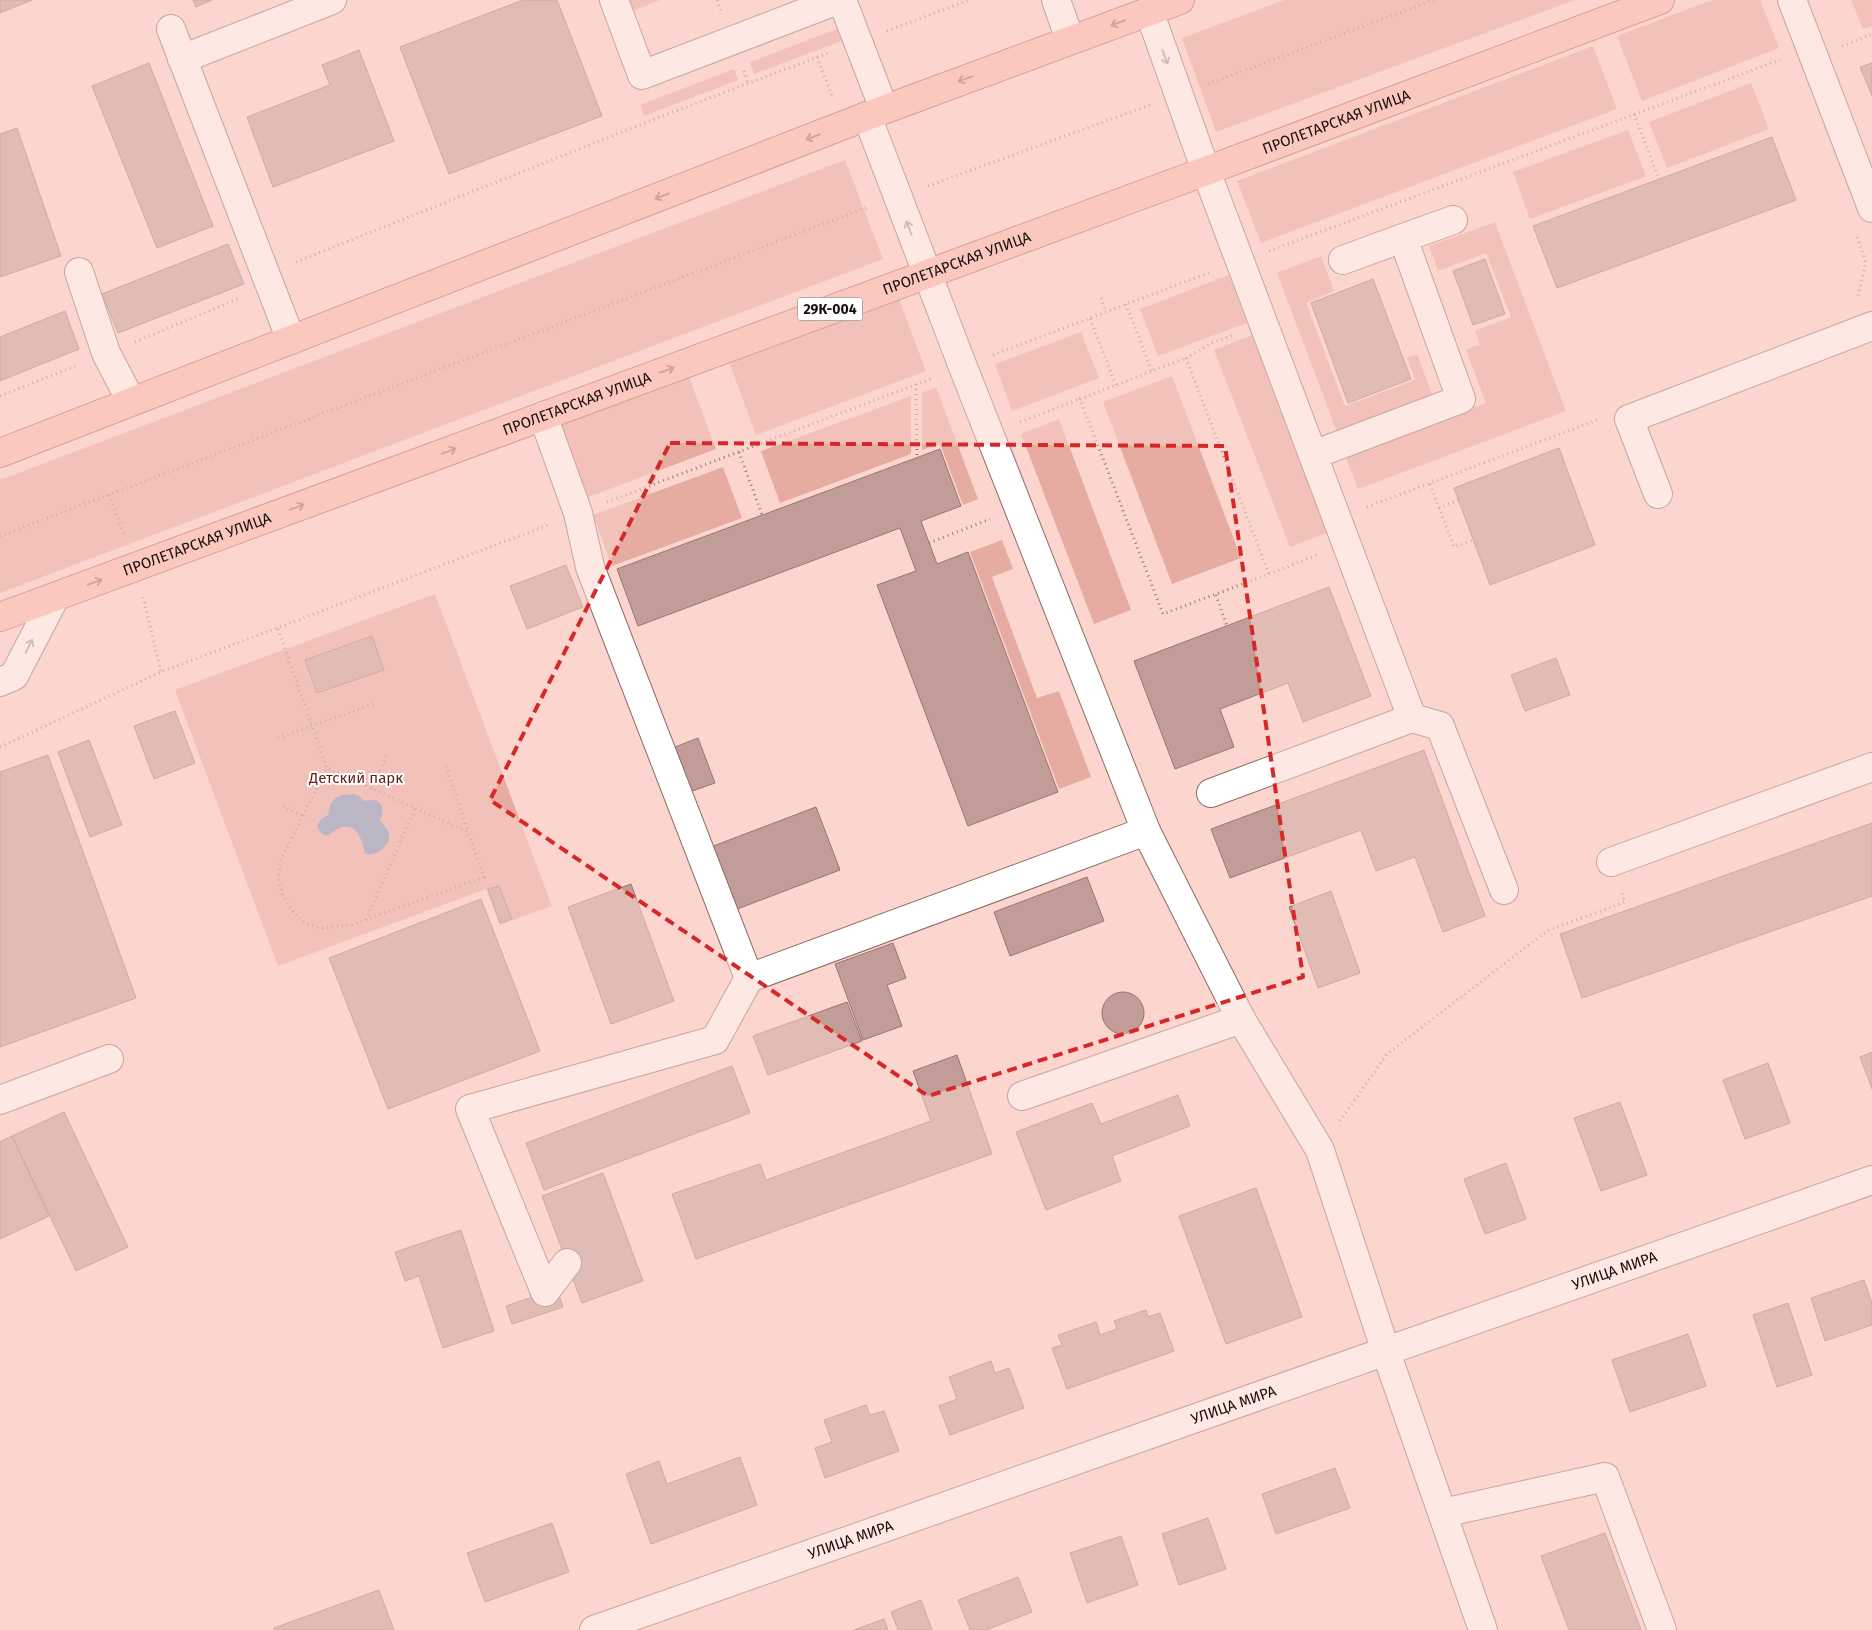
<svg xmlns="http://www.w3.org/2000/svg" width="1872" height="1630" font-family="'Fira Sans',sans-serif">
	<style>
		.green { fill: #e6aca2 }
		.water { fill: #6e90ba }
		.building { fill: #c29d97; stroke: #987670 }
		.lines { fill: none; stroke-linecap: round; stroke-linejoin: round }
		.minor-casing { stroke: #8d6b65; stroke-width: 30 }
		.major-casing { stroke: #aa5f53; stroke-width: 30 }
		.path { stroke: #977c78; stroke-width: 3; stroke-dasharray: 1 4; stroke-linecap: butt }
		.minor { stroke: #fff; stroke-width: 28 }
		.major { stroke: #fbb9af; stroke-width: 28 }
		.oneway { stroke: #966c66 }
		.oneway2 { stroke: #a39f9e }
		.marked { fill: none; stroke: #d62828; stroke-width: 4; stroke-dasharray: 10 6; stroke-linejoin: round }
		.labels { text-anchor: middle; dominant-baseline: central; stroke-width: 4; stroke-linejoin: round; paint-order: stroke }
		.shield { fill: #fff; stroke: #5f5655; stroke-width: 1 }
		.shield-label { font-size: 14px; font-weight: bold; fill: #1a0e0c }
		.street-label { font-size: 15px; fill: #1a0e0c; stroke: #fff }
		.park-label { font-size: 15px; fill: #651e15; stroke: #fff }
	</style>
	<rect width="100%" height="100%" fill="#fcd5ce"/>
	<g class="green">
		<polygon points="629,0 660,0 633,11"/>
		<polygon points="1284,0 1575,0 1216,132 1182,38"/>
		<polygon points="1712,0 1760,0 1779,48 1642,101 1617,36"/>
		<polygon points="1851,0 1872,0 1872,26 1863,29"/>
		<polygon points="842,27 847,39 754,74 750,62"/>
		<polygon points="1593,46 1617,109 1261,243 1237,181"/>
		<polygon points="734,69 738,80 644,116 640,105"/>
		<polygon points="1751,83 1769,129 1667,168 1649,122"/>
		<polygon points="1628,130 1646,176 1530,219 1513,172"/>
		<polygon points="845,160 883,259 0,593 0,480"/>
		<polygon points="1495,222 1566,411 1358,489 1345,456 1486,403 1466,350 1480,344 1475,331 1511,317 1486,253 1438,271 1429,246"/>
		<polygon points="1321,256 1334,291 1306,303 1345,406 1415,380 1407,358 1417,354 1433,397 1337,432 1277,273"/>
		<polygon points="1229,275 1247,323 1158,356 1140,309"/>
		<polygon points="899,299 926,371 756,435 729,362"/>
		<polygon points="1081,332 1099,378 1012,411 995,364"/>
		<polygon points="1252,335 1327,533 1290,547 1214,350"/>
		<polygon points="1172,376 1241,558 1172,584 1103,402"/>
		<polygon points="689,377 716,449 586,498 559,426"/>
		<polygon points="936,387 978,499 963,505 940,444 922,450 922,393"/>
		<polygon points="911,396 911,454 780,503 761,451"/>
		<polygon points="1059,419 1131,610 1094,624 1021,434"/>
		<polygon points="723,467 742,518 612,566 593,515"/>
		<polygon points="1002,540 1013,569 992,577 1037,698 1059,691 1091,777 1059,789 970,552"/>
		<polygon points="435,594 552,906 500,925 486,889 278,966 175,690"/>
	</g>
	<path class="water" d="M353,794L359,796L364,801C379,797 387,806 380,820C382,824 386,827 388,831C394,844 377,857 365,854C362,841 358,822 340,828C334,830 330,835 325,836L320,832L317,826L320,820L328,815C331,798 336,795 353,794Z"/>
	<g class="building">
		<polygon points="0,0 32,0 0,13"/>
		<polygon points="193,0 212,0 196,7"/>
		<polygon points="523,0 557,0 602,116 449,174 400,47"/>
		<polygon points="359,50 394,141 273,187 247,117 330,85 322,65"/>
		<polygon points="149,63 213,226 157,248 92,86"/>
		<polygon points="1872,63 1872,96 1860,67"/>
		<polygon points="17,128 61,256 0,277 0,134"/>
		<polygon points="1772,137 1796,200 1557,288 1533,226"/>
		<polygon points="228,244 244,284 118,333 102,294"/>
		<polygon points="1485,259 1505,314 1473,325 1453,271"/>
		<polygon points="1373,279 1411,379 1348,403 1311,303"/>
		<polygon points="65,311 79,349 0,381 0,337"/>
		<polygon points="1559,448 1595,545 1490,585 1454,488"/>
		<polygon points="940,449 961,506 921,521 937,564 968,552 1058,792 968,826 877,585 916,571 900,528 638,626 617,569"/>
		<polygon points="566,565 583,607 527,629 510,586"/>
		<polygon points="1329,587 1371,696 1303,722 1288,683 1220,709 1234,747 1175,769 1134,661"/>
		<polygon points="372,636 384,670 317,693 305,660"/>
		<polygon points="1556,658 1570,695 1525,711 1511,675"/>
		<polygon points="175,711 195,763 154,779 134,726"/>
		<polygon points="698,738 715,783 681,795 665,751"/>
		<polygon points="89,740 122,825 90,837 58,752"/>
		<polygon points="1424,750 1485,916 1443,932 1415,857 1376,871 1361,830 1230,878 1211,829"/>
		<polygon points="48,755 136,998 0,1047 0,772"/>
		<polygon points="816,807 840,870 732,911 708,848"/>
		<polygon points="1872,823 1872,896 1582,998 1560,934"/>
		<polygon points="1087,877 1104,921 1010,956 994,912"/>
		<polygon points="631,884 674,1001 611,1024 568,907"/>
		<polygon points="499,886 512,919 500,923 488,889"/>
		<polygon points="1331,891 1360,973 1318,988 1289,907"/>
		<polygon points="481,899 540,1051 388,1109 329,958"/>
		<polygon points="893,943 906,978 887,985 902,1026 863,1040 835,964"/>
		<circle cx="1123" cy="1013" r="21"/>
		<polygon points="847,1002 862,1041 768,1075 753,1036"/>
		<polygon points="1872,1052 1872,1089 1860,1057"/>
		<polygon points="957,1055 992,1154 696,1259 672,1194 760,1164 766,1180 931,1121 913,1071"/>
		<polygon points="1768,1063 1790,1123 1745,1139 1723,1080"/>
		<polygon points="732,1066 750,1113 544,1190 526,1143"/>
		<polygon points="1178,1095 1190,1126 1112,1156 1121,1181 1046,1210 1016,1132 1092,1103 1101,1124"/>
		<polygon points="1620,1102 1647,1175 1601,1191 1574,1118"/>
		<polygon points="64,1112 128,1247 76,1271 12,1136"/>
		<polygon points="12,1136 49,1216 0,1239 0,1142"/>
		<polygon points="1506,1163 1526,1219 1485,1234 1464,1179"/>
		<polygon points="603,1173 643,1281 582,1303 542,1196"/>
		<polygon points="1256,1188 1302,1317 1226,1344 1179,1216"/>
		<polygon points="461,1230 494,1331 443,1348 419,1276 405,1281 395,1252"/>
		<polygon points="1864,1280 1872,1303 1872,1325 1825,1341 1811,1298"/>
		<polygon points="557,1289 563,1307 512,1324 506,1306"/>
		<polygon points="1788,1303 1812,1375 1777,1387 1753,1315"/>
		<polygon points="1146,1310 1148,1317 1160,1313 1174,1351 1067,1389 1052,1348 1062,1345 1058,1335 1096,1322 1100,1335 1117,1329 1114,1321"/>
		<polygon points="1688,1334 1706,1386 1630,1412 1612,1360"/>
		<polygon points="991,1361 995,1373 1009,1368 1024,1408 950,1435 939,1406 957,1399 949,1377"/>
		<polygon points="866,1405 870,1415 884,1411 899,1451 825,1478 815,1448 832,1442 824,1420"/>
		<polygon points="740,1457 757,1505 651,1544 626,1474 659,1461 667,1484"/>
		<polygon points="1335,1468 1350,1508 1276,1534 1262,1494"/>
		<polygon points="1208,1518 1226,1569 1179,1585 1162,1534"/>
		<polygon points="552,1523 569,1572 485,1602 467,1553"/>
		<polygon points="1605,1533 1641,1630 1569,1630 1541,1556"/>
		<polygon points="1121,1536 1138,1585 1087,1603 1070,1553"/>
		<polygon points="1018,1577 1032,1612 986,1630 970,1630 958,1600"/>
		<polygon points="379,1590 394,1630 274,1630 274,1628"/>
		<polygon points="921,1600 932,1630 898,1630 891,1612"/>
		<polygon points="884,1619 888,1630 854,1630"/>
	</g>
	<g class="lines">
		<g class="minor-casing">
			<g id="minor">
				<polyline points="614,0 642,75 838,0"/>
				<polyline points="842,0 884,109"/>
				<polyline points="1056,0 1070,40"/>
				<polyline points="1792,0 1872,208"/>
				<polyline points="1149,11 1206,171 1412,718 1211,793"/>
				<polyline points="171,29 291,340"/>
				<polyline points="182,59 332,0"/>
				<polyline points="867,116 963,367 1146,831 1241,1019 1320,1150 1386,1352 1483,1630"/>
				<polyline points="1403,238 1453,220"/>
				<polyline points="79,272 106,353 131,401"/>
				<polyline points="543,416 578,513 590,567 749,978"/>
				<polyline points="1313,455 1461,399 1403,238 1343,260"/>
				<polyline points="1658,494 1629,419 1872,326"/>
				<polyline points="0,682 14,676 55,597"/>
				<polyline points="1412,718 1440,726 1504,890"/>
				<polyline points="1611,862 1872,767"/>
				<polyline points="1022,1096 1241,1019"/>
				<polyline points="0,1100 109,1059"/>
				<polyline points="567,1263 545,1292 470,1109 715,1040 749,978 1146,831"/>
				<polyline points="1443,1513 1605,1477 1662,1630"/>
				<path id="s1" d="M594,1630L1872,1180"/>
			</g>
		</g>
		<g class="major-casing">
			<g id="major">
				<polyline points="0,453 867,116 1180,0"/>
				<path id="s2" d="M0,617L1206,171L1660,0"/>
			</g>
		</g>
		<g class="path">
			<polyline points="717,0 721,11"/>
			<polyline points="887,31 969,0"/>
			<polyline points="1842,46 1872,34"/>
			<polyline points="817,57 832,96"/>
			<polyline points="744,71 748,83"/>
			<polyline points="1208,84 1434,0"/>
			<polyline points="1634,114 1659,179"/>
			<polyline points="928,186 1150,105"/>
			<polyline points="1857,237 1866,262 1858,296"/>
			<polyline points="1269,251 1780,60"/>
			<polyline points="296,262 647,122 828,53"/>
			<polyline points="1101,298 1106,312"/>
			<polyline points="1126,304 1152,371"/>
			<polyline points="1090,319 1116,385"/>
			<polyline points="135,342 240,298"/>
			<polyline points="993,355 1211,272"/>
			<polygon points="1186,358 1269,574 1163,614 1080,399"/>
			<polyline points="1186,358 1212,343 1235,334"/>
			<polyline points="916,384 917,457"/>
			<polyline points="0,396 78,365"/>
			<polyline points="1020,422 1080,399"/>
			<polyline points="739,452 762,515"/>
			<polyline points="1430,484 1454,547 1473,540"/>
			<polyline points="109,495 125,537"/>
			<polyline points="607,502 933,378"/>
			<polyline points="1367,507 1597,420"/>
			<polyline points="1439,508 1459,500"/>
			<polyline points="0,536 868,207"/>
			<polyline points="929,543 990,519"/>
			<polyline points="1269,574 1317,555"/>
			<polyline points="1216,595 1227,626"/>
			<polyline points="143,597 161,672"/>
			<polyline points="278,629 327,768 281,859 278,878 283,895 293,912 306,924 322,928 351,925 484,877 468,832 327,768"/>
			<polyline points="278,738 376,703"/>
			<polyline points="0,747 161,672 548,525"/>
			<polyline points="446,766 468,831"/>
			<polyline points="372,789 387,755"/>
			<polyline points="283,806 302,816"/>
			<polyline points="366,920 415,808"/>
			<polyline points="1340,1121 1387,1054 1547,931 1625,902 1622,893"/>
		</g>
		<use href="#minor" class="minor"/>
		<use href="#major" class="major"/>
	</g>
	<defs><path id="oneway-shaft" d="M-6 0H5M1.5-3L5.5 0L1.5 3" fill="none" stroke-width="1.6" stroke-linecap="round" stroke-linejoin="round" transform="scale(1.25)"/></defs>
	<g class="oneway">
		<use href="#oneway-shaft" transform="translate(1118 23) rotate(160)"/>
		<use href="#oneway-shaft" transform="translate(965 79) rotate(160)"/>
		<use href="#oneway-shaft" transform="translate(813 137) rotate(159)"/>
		<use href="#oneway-shaft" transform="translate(662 196) rotate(159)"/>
		<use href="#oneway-shaft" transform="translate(667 370) rotate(-20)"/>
		<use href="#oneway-shaft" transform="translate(449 451) rotate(-20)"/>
		<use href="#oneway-shaft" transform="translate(297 507) rotate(-20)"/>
		<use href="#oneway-shaft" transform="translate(95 582) rotate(-20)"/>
	</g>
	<g class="oneway2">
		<use href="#oneway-shaft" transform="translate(1165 57) rotate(70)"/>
		<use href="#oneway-shaft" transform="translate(909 228) rotate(-111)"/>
		<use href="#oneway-shaft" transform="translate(29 646) rotate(-63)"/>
	</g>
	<path d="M0 0H1872V1630H0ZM670,443L1225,446L1303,977L928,1096L490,800Z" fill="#fcd5ce" fill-opacity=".55" fill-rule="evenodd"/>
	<path class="marked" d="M670,443L1225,446L1303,977L928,1096L490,800Z"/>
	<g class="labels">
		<rect class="shield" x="797.5" y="297.5" width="65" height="23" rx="4"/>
		<g class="shield-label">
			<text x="830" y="309">29К-004</text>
		</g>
		<g class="street-label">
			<text stroke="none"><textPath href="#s2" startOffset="1425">ПРОЛЕТАРСКАЯ УЛИЦА</textPath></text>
			<text stroke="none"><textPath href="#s2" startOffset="1020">ПРОЛЕТАРСКАЯ УЛИЦА</textPath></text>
			<text stroke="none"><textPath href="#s2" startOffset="615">ПРОЛЕТАРСКАЯ УЛИЦА</textPath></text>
			<text stroke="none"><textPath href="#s2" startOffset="210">ПРОЛЕТАРСКАЯ УЛИЦА</textPath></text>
			<text stroke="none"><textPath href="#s1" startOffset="1082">УЛИЦА МИРА</textPath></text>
			<text stroke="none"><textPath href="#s1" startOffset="678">УЛИЦА МИРА</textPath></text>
			<text stroke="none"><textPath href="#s1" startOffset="272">УЛИЦА МИРА</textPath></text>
		</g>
		<g class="park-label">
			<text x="356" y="778">Детский парк</text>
		</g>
	</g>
</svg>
